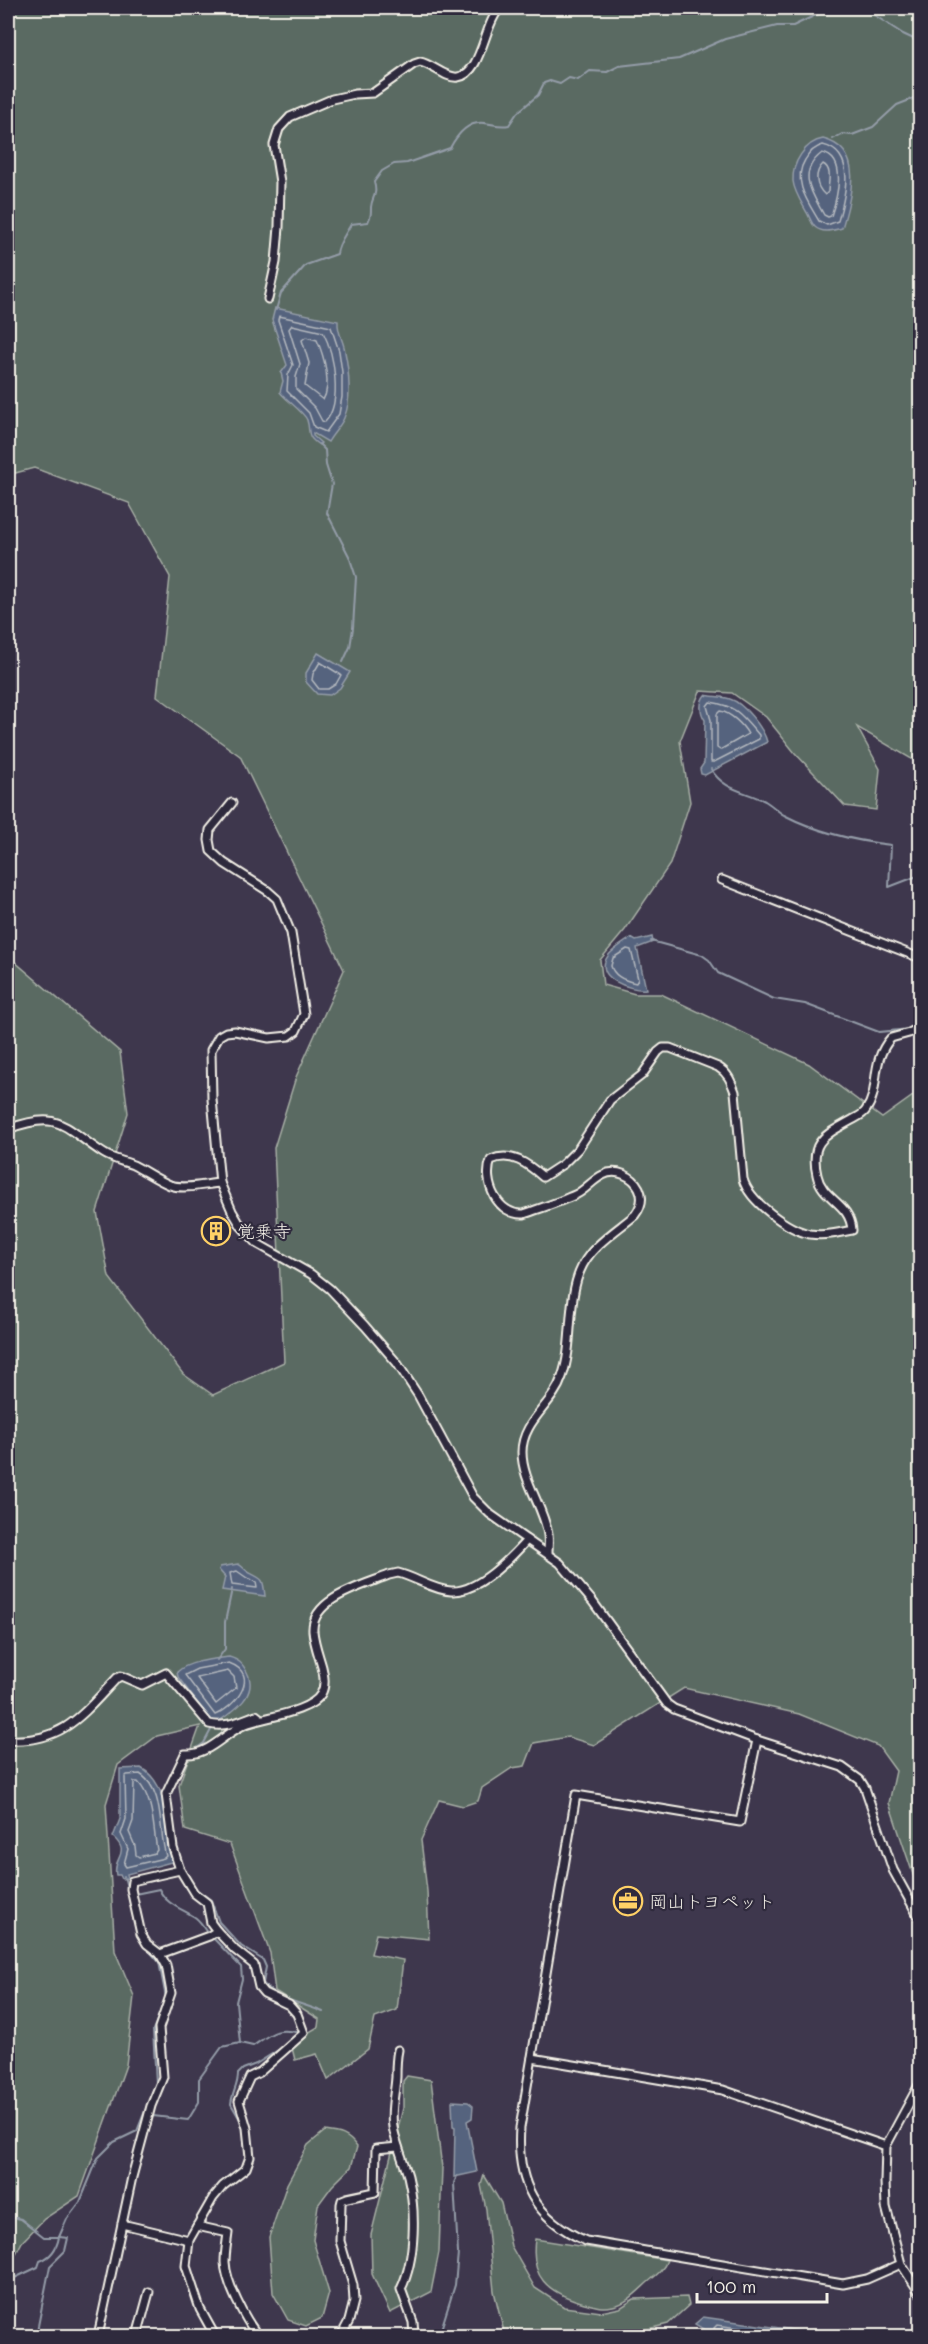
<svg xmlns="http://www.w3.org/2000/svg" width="928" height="2344" font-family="Mali,'Klee One',sans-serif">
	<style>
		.green { fill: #5a6b62; stroke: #a7aea5; stroke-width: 1.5 }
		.water { fill: #54637e; stroke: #949ca8; stroke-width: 1.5 }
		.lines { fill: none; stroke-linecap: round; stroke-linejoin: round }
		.shore { stroke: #b4b8be; stroke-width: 1.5 }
		.stream { stroke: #949ca8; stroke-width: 2 }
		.street-casing { stroke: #f4f1e8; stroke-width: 11 }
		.street { stroke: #2f2a3d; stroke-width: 7 }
		.labels { text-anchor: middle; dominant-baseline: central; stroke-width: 4.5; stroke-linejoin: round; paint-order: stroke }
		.poi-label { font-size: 18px; fill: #f4f1e8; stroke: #2f2a3d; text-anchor: start }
	</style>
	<rect width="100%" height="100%" fill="#3e374d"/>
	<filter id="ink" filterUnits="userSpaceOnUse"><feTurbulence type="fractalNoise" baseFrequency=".0167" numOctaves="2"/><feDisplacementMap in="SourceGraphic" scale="12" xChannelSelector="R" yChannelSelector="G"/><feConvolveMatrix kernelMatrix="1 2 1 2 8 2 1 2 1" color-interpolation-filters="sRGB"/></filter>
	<g filter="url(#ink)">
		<g class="green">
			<polygon points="8,8 920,8 920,767 917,762 857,727 880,769 876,810 845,806 795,753 766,717 732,693 700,691 680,741 690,802 670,864 625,930 600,960 603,985 635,994 661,994 809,1064 882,1118 920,1091 920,1895 889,1803 896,1771 878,1746 799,1714 684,1688 594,1745 568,1737 534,1743 525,1766 512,1768 482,1788 478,1801 463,1806 439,1800 421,1840 427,1891 429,1939 376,1934 371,1954 403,1960 397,2010 375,2018 368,2049 328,2080 317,2054 295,2060 292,2048 304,2035 318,2027 319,2019 275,1991 270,1953 230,1844 185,1830 179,1785 200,1726 157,1736 118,1765 106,1804 115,1951 134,1996 126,2065 79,2196 44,2219 22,2242 8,2269 8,956 120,1052 128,1113 97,1212 109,1277 183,1374 213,1395 284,1362 274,1148 296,1077 344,970 240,756 157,696 170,577 129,503 34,468 8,475"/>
			<polygon points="407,2076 431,2080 442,2168 439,2252 431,2292 390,2313 372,2274 371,2235 403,2108 403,2081"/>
			<path d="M325,2131C340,2133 348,2134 357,2147L351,2167L332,2186L318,2205L313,2240L329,2293L322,2318L306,2326L288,2320L273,2293L269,2237L287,2184L308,2145Z"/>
			<polygon points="484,2175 501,2203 511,2246 535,2288 564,2307 601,2312 620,2308 634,2299 687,2297 689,2305 668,2324 621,2336 505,2336 494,2291 486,2209 481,2185"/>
			<path d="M535,2239L667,2260C664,2270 655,2276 647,2283C636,2293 627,2303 613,2306C601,2309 592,2305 581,2302C547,2292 530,2277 535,2239Z"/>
		</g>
		<g class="water">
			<path d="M823,139C865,149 851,197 842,228C833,230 823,234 815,227C811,223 809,215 806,211C801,202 794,191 793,181C792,163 805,142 823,139Z"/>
			<path d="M275,308L338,321C337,333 344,341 345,352C349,371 352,400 344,418C340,427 333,433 328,442L313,433V436L321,443L319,445C305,435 311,433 307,420C304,412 286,400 280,392L283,381L281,373L287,365L272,320Z"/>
			<polygon points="318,653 350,672 340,688 330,695 317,694 306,682 306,673"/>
			<path d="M705,695C713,697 722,696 730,699C743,703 764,728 767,742L705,775L701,774L700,769L704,763L705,720C700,713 699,702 705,695Z"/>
			<path d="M652,937L653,942L637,948L646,989C630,991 592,977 608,956C613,949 624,943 631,938L636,941Z"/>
			<path d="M238,1564C243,1566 245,1571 250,1573C264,1580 263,1579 265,1596L222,1590L225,1577L219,1570L220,1567Z"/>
			<path d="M229,1657C239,1660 242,1663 247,1672C259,1695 234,1711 216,1723L211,1721L178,1677L177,1672C188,1661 214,1659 229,1657Z"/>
			<path d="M141,1768C172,1785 164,1832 175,1861L127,1874L128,1878L122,1879L120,1875H116C112,1857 132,1854 113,1837L120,1819V1769Z"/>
			<polygon points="452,2101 468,2102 473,2106 472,2118 467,2121 477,2172 454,2177 455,2127 453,2126"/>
			<polygon points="703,2317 800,2331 799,2336 714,2336 695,2324"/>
		</g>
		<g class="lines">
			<g class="shore">
				<path d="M823,145C857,153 845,197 838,221L827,225L819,221C808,202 792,181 805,160C809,153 815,147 823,145Z"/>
				<path d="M822,153C848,158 837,198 831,216L828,217L824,215C812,193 796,173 822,153Z"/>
				<path d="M823,164C833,169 828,183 828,192L825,195C815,186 814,173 823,164Z"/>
				<polygon points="279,316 331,327 339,351 342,372 342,397 339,414 326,432 314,427 309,413 287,391 288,375 293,365 278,320"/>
				<path d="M292,325L323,332C334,353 343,403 325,422L322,421L315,408L296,389V377L300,364L289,329Z"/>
				<path d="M306,337L317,340C324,356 332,385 323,400L305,386L309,363L302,340Z"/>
				<polygon points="320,662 341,675 336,684 328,689 319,689 312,680 313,674"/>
				<path d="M710,702C737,706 742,715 759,735V739L714,762H711V720L707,706Z"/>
				<path d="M720,711C731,713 743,725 748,734L720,750L717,748V714Z"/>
				<path d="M627,949L631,950L638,979L636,983C626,981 614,977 611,966L613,958Z"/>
				<polygon points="237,1571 247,1578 256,1582 257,1588 232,1585 230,1573"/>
				<path d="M229,1663C262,1675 235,1707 215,1715L185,1675L197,1669Z"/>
				<polygon points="228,1671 234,1677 236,1688 216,1704 197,1678"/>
				<path d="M140,1774C165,1790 158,1830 166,1856L164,1858L126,1867L124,1864L128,1849L121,1834L126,1819L125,1777L127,1775Z"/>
				<path d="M134,1782H138C154,1799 153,1828 157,1850L155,1853L139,1857L136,1855L135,1846L129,1832L133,1821Z"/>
				<polyline points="716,2336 714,2328 717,2325 792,2336"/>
			</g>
			<g class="stream">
				<polyline points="833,139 842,134 852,135 873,127 897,105 920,96"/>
				<path d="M276,310L281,293L306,265L337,254C338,243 346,234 351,224L368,222C371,216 371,214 371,207C372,196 378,196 374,182L382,171L394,164L407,163L450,148C457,135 468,121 484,123C493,124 500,127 509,125L517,113L538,95L544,83L550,81L560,84L569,78L578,80L590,71L607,72L619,66L679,59L725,39L777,26H793L816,15L840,9L863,10L871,13L903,34L920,42"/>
				<polyline points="319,444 325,450 326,465 332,484 327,513 349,556 356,577 353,628 350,647 343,662"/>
				<path d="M711,769C723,790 745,791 765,801C772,805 777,811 784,815C817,832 855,841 891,845L889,887L920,875"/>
				<polyline points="651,941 702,955 709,960 718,973 774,999 805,1004 879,1032 910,1029"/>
				<polyline points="913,1035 920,1032"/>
				<polyline points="217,1660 225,1649 225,1622 232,1589"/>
				<polyline points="193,1751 204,1743 213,1726"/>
				<polyline points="171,1805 171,1792 175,1782"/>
				<path d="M174,1835L179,1858L186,1874L196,1889L211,1900L219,1922L241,1946L263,1960L266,1967L263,1983C273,1998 305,2004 323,2012"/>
				<polyline points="124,1876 131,1903"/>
				<path d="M135,1894L159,1889C166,1905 183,1909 196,1918C201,1922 205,1929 208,1933"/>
				<path d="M240,2043L253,2046C272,2033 276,2027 300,2033"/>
				<polyline points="8,2053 14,2033"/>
				<polyline points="8,2080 12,2108 8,2120"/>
				<polyline points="150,2118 153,2116 188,2120 199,2102 199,2079 222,2047 240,2043 236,2002 242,1979 241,1967 213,1938"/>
				<path d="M242,2123L231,2104C232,2093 238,2086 238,2074L243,2069L256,2064L286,2045"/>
				<path d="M8,2216L21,2219L44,2237H59C57,2248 51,2257 40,2261L38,2267L8,2281"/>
				<polyline points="36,2336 50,2266 65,2251 68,2238 59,2237 67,2219 80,2202 98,2158 114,2142 137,2131 156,2083 153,2030 166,1998 159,1962 139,1939 137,1929"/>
				<polyline points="439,2336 455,2285 458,2253 454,2183 457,2176"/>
			</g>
			<g class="street-casing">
				<g id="street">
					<path d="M268,299L276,262L279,227L280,182L274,145L279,129L290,117L332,99L355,94L373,93L414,64L420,62C432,64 446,79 458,77C482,74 484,23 500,8"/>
					<polyline points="232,803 210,830 209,840 211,851 224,863 268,891 277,899 291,933 304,1014 296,1031 289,1036 269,1038 235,1031 226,1032 219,1036 211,1050 212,1099 220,1183 232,1211 241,1226 258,1244 311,1274 330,1289 365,1326 397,1363 418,1395 473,1497 490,1514 560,1563 593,1602 667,1704 674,1709 757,1740 842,1767 860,1780 865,1788 893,1870 920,1919"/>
					<polyline points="722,880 920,958"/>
					<path d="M8,1129C60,1110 62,1126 103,1153C112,1159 123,1161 133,1165C145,1171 157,1180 170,1185C184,1190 206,1184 220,1183"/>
					<path d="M548,1553C548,1547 549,1541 548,1535C544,1507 522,1481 522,1452C522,1421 553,1405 562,1377C576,1339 563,1287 590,1254C602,1239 621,1227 635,1215C641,1207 644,1198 639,1188C633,1176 616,1168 603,1175C594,1179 586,1189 577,1194C560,1202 541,1208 524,1214C498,1216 482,1182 491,1160C511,1151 528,1164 543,1177L563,1164L578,1149L610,1100L642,1075L658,1052L663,1048H670L718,1067C728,1073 731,1081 735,1092L743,1179C749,1201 788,1230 810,1234C825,1236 838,1233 852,1230C850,1202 822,1200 817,1175C809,1140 826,1135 852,1120C857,1117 863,1115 866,1110C881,1089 869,1063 891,1038L909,1033L920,1027"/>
					<path d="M8,1740C63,1743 82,1715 117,1678L121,1676L142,1685L166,1673L209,1724C226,1728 240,1721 256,1715L261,1719"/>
					<path d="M757,1740L740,1822L576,1795L520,2128C516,2182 535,2219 586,2241L843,2284L867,2279L901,2264"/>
					<polyline points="160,1954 209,1936 217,1931"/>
					<path d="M398,2050C396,2059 396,2067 396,2077C395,2094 390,2110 393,2127C396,2144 403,2159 408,2176C416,2209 416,2258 401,2289L413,2322L414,2336"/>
					<polyline points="532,2058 723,2090 886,2146"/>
					<polyline points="920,2083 886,2146 885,2182 886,2207 901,2264 920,2293"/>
					<polyline points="122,2224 189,2240"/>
					<path d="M197,2226L228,2233C227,2242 225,2252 225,2262C226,2284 245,2319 258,2336"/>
					<polyline points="98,2336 132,2177 151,2106 163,2077 159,2028 171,1993 166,1965 160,1954 147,1944 141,1934 131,1889 132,1881 180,1870"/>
					<polyline points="137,2336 149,2292"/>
					<path d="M215,2336L200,2309L186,2266L189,2240L213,2198L223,2186L246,2168L250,2157L247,2128L239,2101L250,2077L260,2072L304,2033L297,2014L289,2005L264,1993L259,1987L254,1965L235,1950L217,1931L211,1923L207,1903L194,1893L180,1870L173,1848L166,1794L185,1754C209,1756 225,1732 246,1724C265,1717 311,1712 321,1694C326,1685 324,1676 322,1667C319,1656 314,1643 313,1631C311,1598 365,1585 389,1575L398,1573C415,1577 433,1590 451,1591C477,1593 511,1558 527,1540"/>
					<polyline points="341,2336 349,2321 354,2301 353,2285 340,2241 341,2204 342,2200 347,2198 375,2192 376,2149 398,2147"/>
				</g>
			</g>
			<use href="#street" class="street"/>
		</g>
	</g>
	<defs>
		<g id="building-ring" transform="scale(1.5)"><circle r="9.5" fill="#2f2a3d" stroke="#ffd166" stroke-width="1.5"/><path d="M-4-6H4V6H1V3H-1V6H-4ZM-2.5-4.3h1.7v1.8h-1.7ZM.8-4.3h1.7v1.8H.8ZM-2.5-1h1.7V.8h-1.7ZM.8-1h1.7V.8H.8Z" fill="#ffd166"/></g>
		<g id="office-ring" transform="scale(1.5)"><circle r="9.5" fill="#2f2a3d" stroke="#ffd166" stroke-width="1.5"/><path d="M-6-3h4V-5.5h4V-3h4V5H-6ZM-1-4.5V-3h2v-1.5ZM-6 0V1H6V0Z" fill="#ffd166"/></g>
	</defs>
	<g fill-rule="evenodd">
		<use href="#building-ring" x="216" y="1231"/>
		<use href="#office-ring" x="628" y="1901"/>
	</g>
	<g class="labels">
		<g class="poi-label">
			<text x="237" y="1231">覚乗寺</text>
			<text x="649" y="1901">岡山トヨペット</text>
		</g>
	</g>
	<rect width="928" height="2344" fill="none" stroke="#2f2a3d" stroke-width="30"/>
	<rect x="15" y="15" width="898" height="2314" fill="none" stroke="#f4f1e8" stroke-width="2" filter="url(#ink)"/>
	<path d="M697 2293v9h130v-9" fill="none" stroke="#f4f1e8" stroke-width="3"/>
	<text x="706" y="2293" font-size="18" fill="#f4f1e8" stroke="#2f2a3d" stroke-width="4.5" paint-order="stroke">100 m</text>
</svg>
